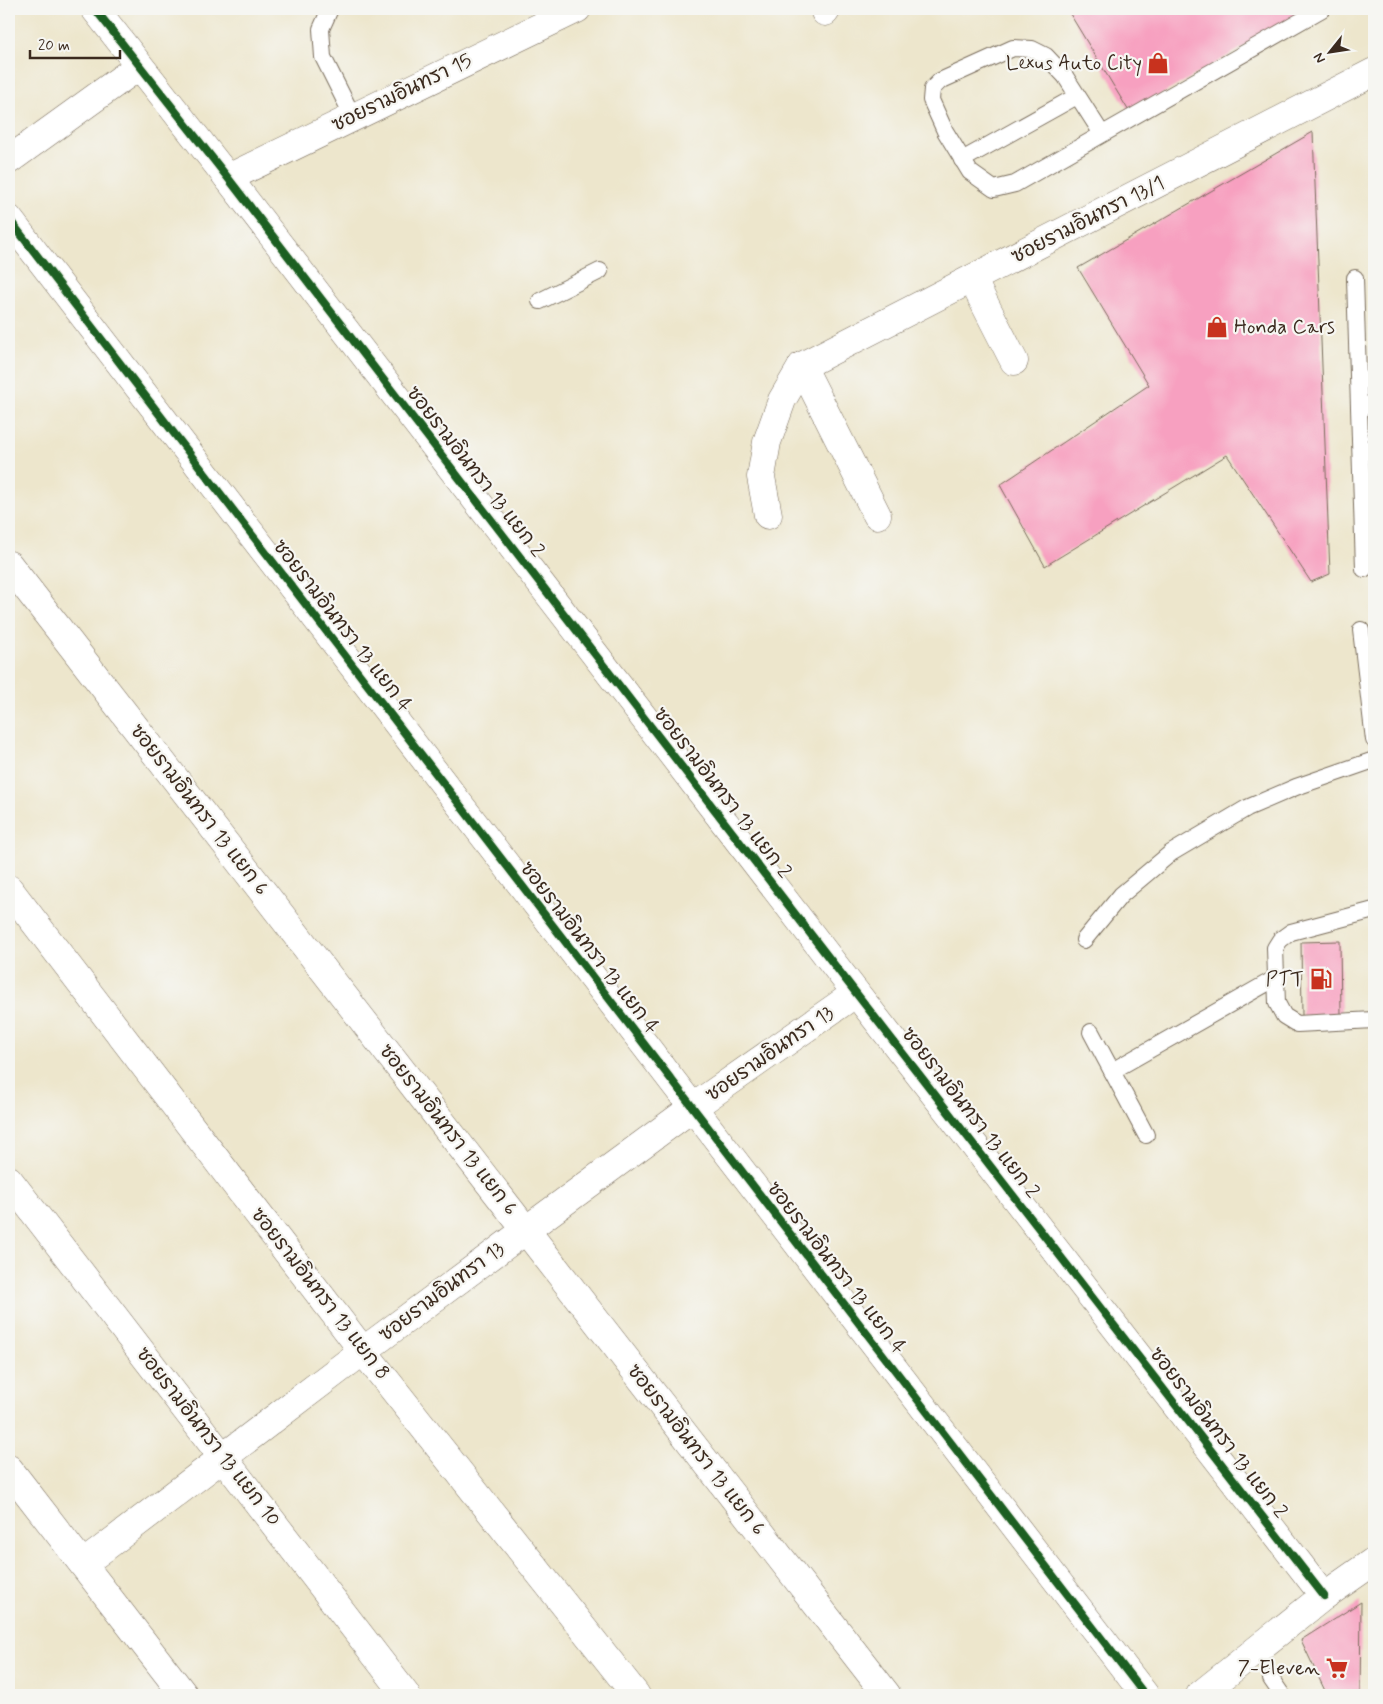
<svg xmlns="http://www.w3.org/2000/svg" width="1383" height="1704" font-family="Mynerve,'Playpen Sans Thai',sans-serif">
	<style>
		.building { fill: #f7a0c0 }
		.lines { fill: none; stroke-linecap: round; stroke-linejoin: round }
		.lane-casing { stroke: #796c5b; stroke-width: 18 }
		.street-casing { stroke: #796c5b; stroke-width: 29 }
		.lane { stroke: #fff; stroke-width: 16 }
		.street { stroke: #fff; stroke-width: 28 }
		.cycleway-casing { stroke: #f6f6f2; stroke-width: 11 }
		.cycleway { stroke: #1b5e20; stroke-width: 8 }
		.labels { text-anchor: middle; dominant-baseline: central; stroke-width: 4.5; stroke-linejoin: round; paint-order: stroke }
		.poi-label { font-size: 20px; fill: #3b2a1e; stroke: #f6f6f2; text-anchor: end }
		.street-label { font-size: 20px; fill: #3b2a1e; stroke: #f6f6f2 }
	</style>
	<rect width="100%" height="100%" fill="#f6f6f2"/>
	<filter id="ink" filterUnits="userSpaceOnUse"><feTurbulence type="fractalNoise" baseFrequency=".02" numOctaves="2"/><feDisplacementMap in="SourceGraphic" scale="10" xChannelSelector="R" yChannelSelector="G"/><feConvolveMatrix kernelMatrix="1 2 1 2 8 2 1 2 1" color-interpolation-filters="sRGB"/></filter>
	<filter id="wash" filterUnits="userSpaceOnUse"><feTurbulence type="fractalNoise" baseFrequency=".0096" numOctaves="4" result="noise"/><feDisplacementMap in="SourceGraphic" scale="20" xChannelSelector="R" yChannelSelector="G"/><feGaussianBlur stdDeviation="1.12" result="paint"/><feColorMatrix in="noise" values="0 0 0 0 0 0 0 0 0 0 0 0 0 0 0 0 0 1.4 0 .05"/><feComposite in="paint" operator="in"/></filter>
	<g filter="url(#wash)">
		<rect width="100%" height="100%" fill="#ede6cc"/>
		<g id="blocks">
			<g class="building">
				<polygon points="1067,9 1299,9 1300,14 1130,113"/>
				<polygon points="1313,132 1330,574 1311,582 1227,455 1045,566 1000,485 1149,385 1078,268"/>
				<polygon points="1340,941 1341,1015 1302,1016 1301,942"/>
				<polygon points="1361,1602 1360,1695 1327,1695 1301,1640"/>
			</g>
		</g>
	</g>
	<g filter="url(#ink)">
		<use href="#blocks" fill-opacity="0" stroke="#796c5b" stroke-width="1"/>
		<g class="lines">
			<g class="lane-casing">
				<g id="lane">
					<polyline points="330,9 321,29 323,57 353,117"/>
					<polyline points="1102,134 1065,76 1046,56 1032,49 1013,48 940,81 932,89 931,100 945,131 970,172 994,189 1015,184 1322,9"/>
					<polyline points="962,160 1077,96"/>
					<polyline points="1355,278 1364,569"/>
					<polyline points="540,301 600,271"/>
					<polyline points="1359,406 1374,404"/>
					<polyline points="1361,630 1374,740"/>
					<polyline points="1374,910 1291,932 1280,940 1275,948 1277,1003 1284,1016 1297,1024 1374,1020"/>
					<polyline points="1084,940 1121,895 1171,853 1247,808 1296,787 1374,760"/>
					<polyline points="1091,1032 1146,1135"/>
					<polyline points="1112,1071 1276,978"/>
					<polyline points="1271,1679 1282,1695"/>
				</g>
			</g>
			<g class="street-casing">
				<g id="street">
					<polyline points="95,9 228,178 856,993 1324,1596"/>
					<polyline points="825,12 827,9"/>
					<polyline points="9,160 139,66"/>
					<polyline points="228,178 577,9"/>
					<polyline points="9,219 1145,1695"/>
					<polyline points="972,279 1014,361"/>
					<polyline points="802,366 1374,72"/>
					<polyline points="802,366 877,515"/>
					<polyline points="768,515 761,477 767,442 782,400 802,366"/>
					<polyline points="9,565 887,1695"/>
					<polyline points="9,889 363,1351 636,1695"/>
					<polyline points="9,1180 406,1695"/>
					<polyline points="9,1469 184,1695"/>
					<polyline points="83,1564 363,1351 526,1230 692,1108 856,993"/>
					<polyline points="1200,1695 1324,1596 1374,1561"/>
				</g>
			</g>
			<use href="#lane" class="lane"/>
			<use href="#street" class="street"/>
			<g class="cycleway-casing">
				<g id="cycleway">
					<polyline points="95,9 228,178 856,993 1324,1596"/>
					<polyline points="9,219 1145,1695"/>
				</g>
			</g>
			<use href="#cycleway" class="cycleway"/>
		</g>
	</g>
	<defs>
		<g id="shop-bare" transform="scale(1.725)"><path d="M-5-2.5h2.3a2.7 3.5 0 0 1 5.4 0H5L5.5 6h-11ZM-1.5-2.5h3a1.5 2.3 0 0 0-3 0Z" fill="#c8321e" stroke="#f6f6f2" stroke-width="2.5" paint-order="stroke"/></g>
		<g id="fuel-bare" transform="scale(1.725)"><path d="M-5.5-6h7V0h2V4h1.3V-2.5L3-4.5l.8-.8L6-3V5H2.5V1h-1V6h-7ZM-4.2-4.7v3.2H.2V-4.7Z" fill="#c8321e" stroke="#f6f6f2" stroke-width="2.5" paint-order="stroke"/></g>
		<g id="supermarket-bare" transform="scale(1.725)"><path d="M-6-5.5h2.5l.6 2H6L4.5 2H-2.5L-4.4-4H-6ZM-1.5 3.2a1.3 1.3 0 1 0 .1 0ZM3 3.2a1.3 1.3 0 1 0 .1 0Z" fill="#c8321e" stroke="#f6f6f2" stroke-width="2.5" paint-order="stroke"/></g>
	</defs>
	<g fill-rule="evenodd">
		<use href="#shop-bare" x="1158" y="63"/>
		<use href="#shop-bare" x="1217" y="327"/>
		<use href="#fuel-bare" x="1321" y="979"/>
		<use href="#supermarket-bare" x="1337" y="1668"/>
	</g>
	<g class="labels">
		<g class="poi-label">
			<text x="1142" y="63">Lexus Auto City</text>
			<text x="1234" y="327" text-anchor="start">Honda Cars</text>
			<text x="1304" y="979">PTT</text>
			<text x="1320" y="1668">7-Eleven</text>
		</g>
		<g class="street-label">
			<text transform="translate(402 93) rotate(-26)">ซอยรามอินทรา 15</text>
			<text transform="translate(1088 220) rotate(-27)">ซอยรามอินทรา 13/1</text>
			<text transform="translate(475 472) rotate(52)">ซอยรามอินทรา 13 แยก 2</text>
			<text transform="translate(342 626) rotate(52)">ซอยรามอินทรา 13 แยก 4</text>
			<text transform="translate(722 793) rotate(52)">ซอยรามอินทรา 13 แยก 2</text>
			<text transform="translate(199 810) rotate(52)">ซอยรามอินทรา 13 แยก 6</text>
			<text transform="translate(589 948) rotate(52)">ซอยรามอินทรา 13 แยก 4</text>
			<text transform="translate(770 1054) rotate(-35)">ซอยรามอินทรา 13</text>
			<text transform="translate(970 1113) rotate(52)">ซอยรามอินทรา 13 แยก 2</text>
			<text transform="translate(448 1130) rotate(52)">ซอยรามอินทรา 13 แยก 6</text>
			<text transform="translate(836 1268) rotate(52)">ซอยรามอินทรา 13 แยก 4</text>
			<text transform="translate(442 1292) rotate(-37)">ซอยรามอินทรา 13</text>
			<text transform="translate(320 1294) rotate(52)">ซอยรามอินทรา 13 แยก 8</text>
			<text transform="translate(1218 1433) rotate(52)">ซอยรามอินทรา 13 แยก 2</text>
			<text transform="translate(208 1437) rotate(52)">ซอยรามอินทรา 13 แยก 10</text>
			<text transform="translate(696 1450) rotate(52)">ซอยรามอินทรา 13 แยก 6</text>
		</g>
	</g>
	<rect width="1383" height="1704" fill="none" stroke="#f6f6f2" stroke-width="30"/>
	<g transform="translate(1330 52) rotate(240)" stroke="#f6f6f2" stroke-width="4" paint-order="stroke">
	<path d="M0-4L9 19L0 12L-9 19Z" fill="#3b2a1e"/>
	<text y="-8" font-size="14" font-weight="bold" text-anchor="middle" fill="#3b2a1e">N</text>
	</g>
	<path d="M30 50v8h90v-8" fill="none" stroke="#3b2a1e" stroke-width="2.5"/>
	<text x="38" y="50" font-size="15" fill="#3b2a1e" stroke="#f6f6f2" stroke-width="4" paint-order="stroke">20 m</text>
</svg>
